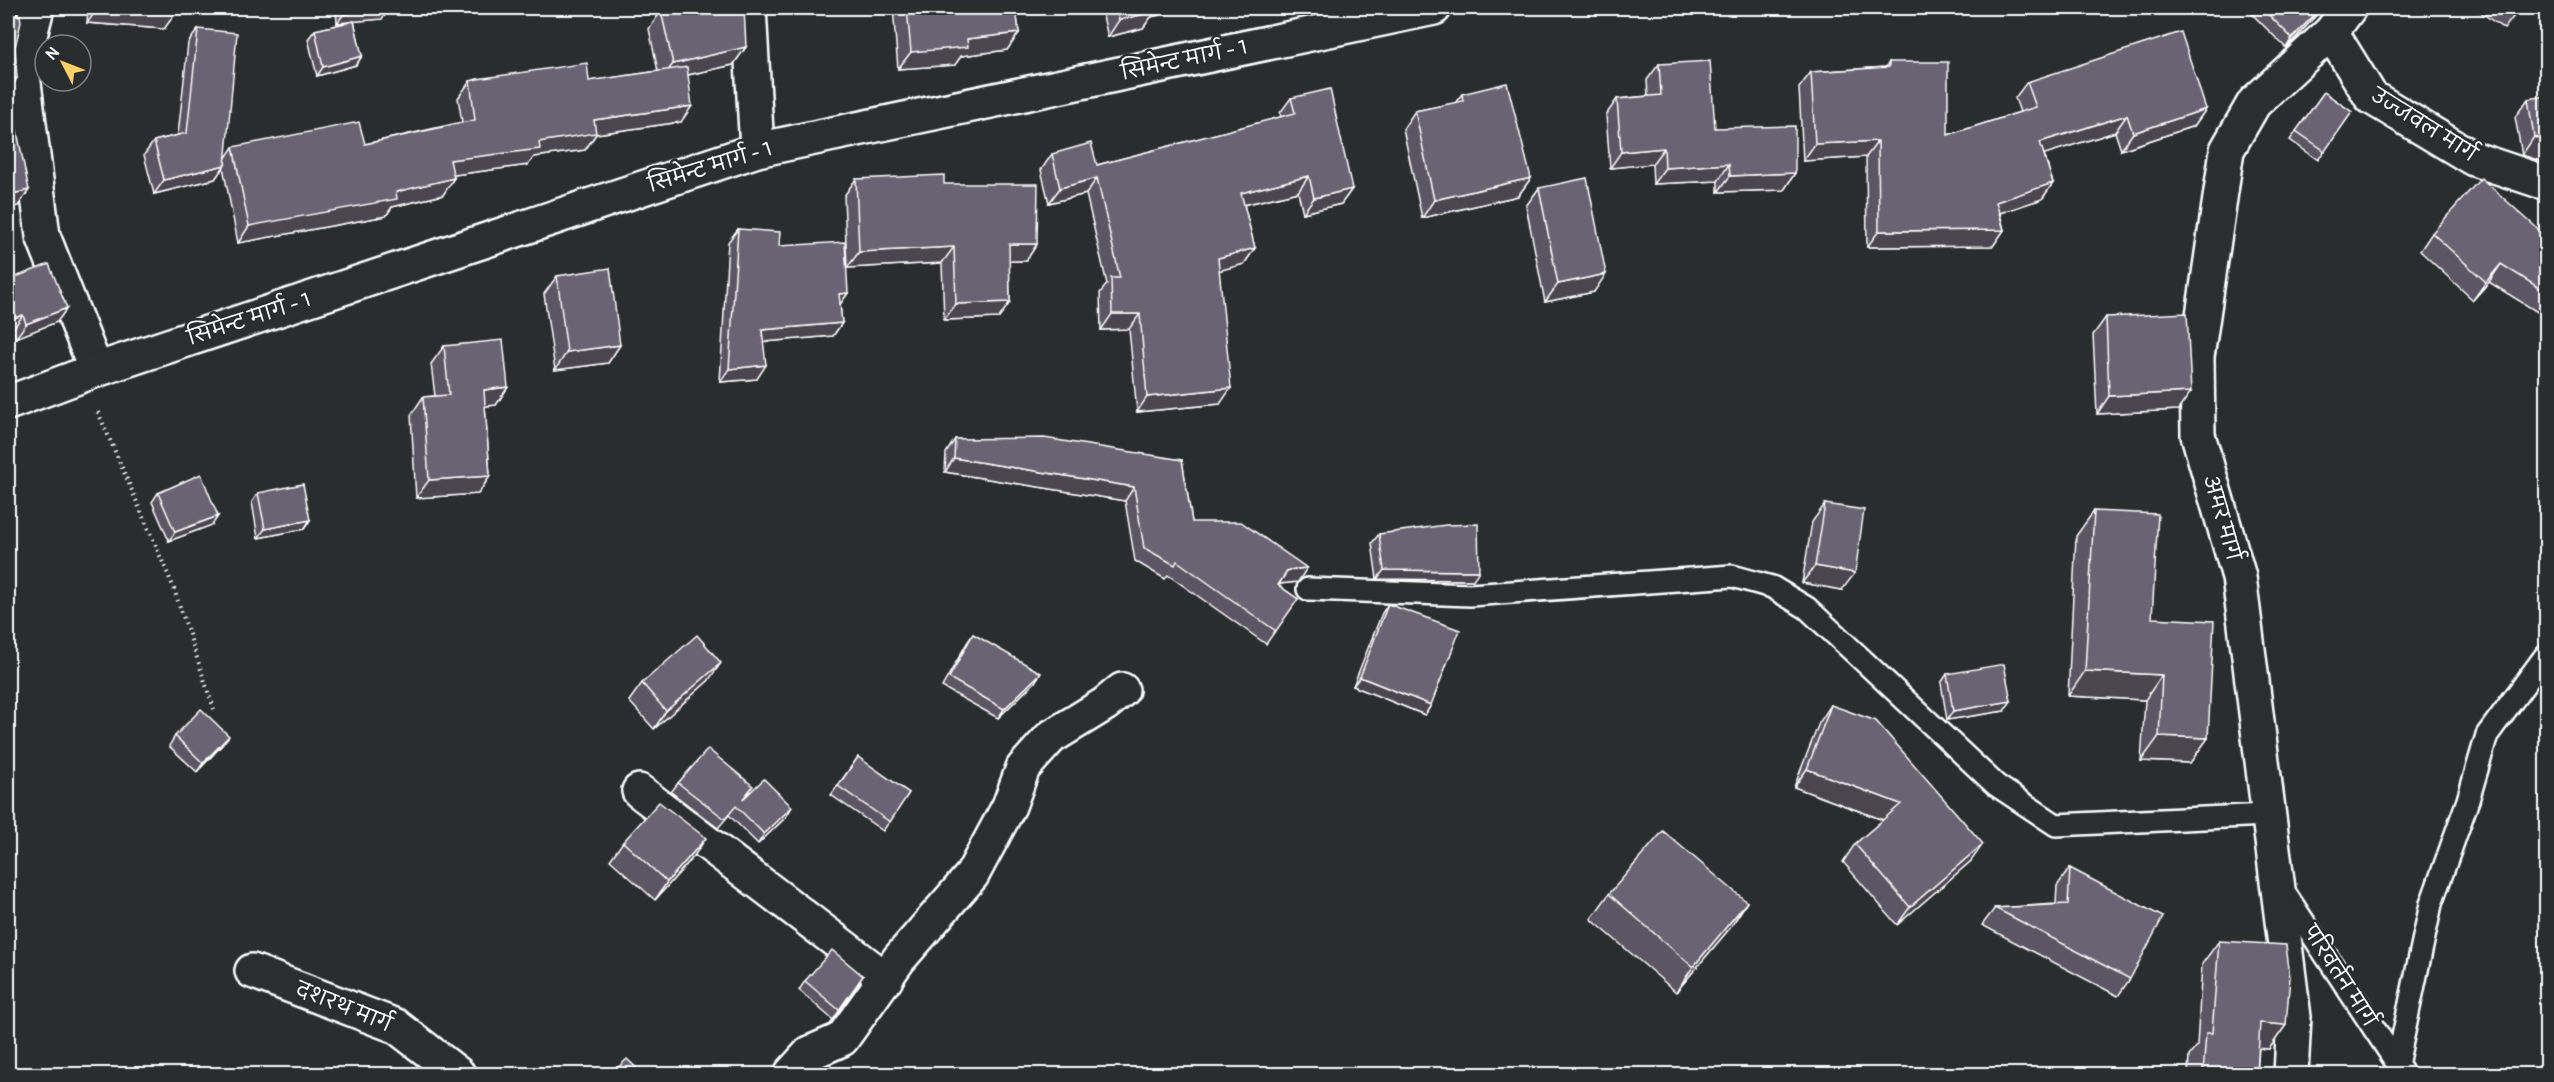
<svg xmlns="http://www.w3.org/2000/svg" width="2554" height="1082" font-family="Pangolin,'Playpen Sans Deva',sans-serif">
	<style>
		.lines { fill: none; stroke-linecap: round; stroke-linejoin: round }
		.lane-casing { stroke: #fff; stroke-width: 26 }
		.street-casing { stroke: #fff; stroke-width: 38 }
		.secondary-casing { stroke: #fff; stroke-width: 38 }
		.path { stroke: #fff; stroke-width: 4; stroke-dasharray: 1.5 4.5; stroke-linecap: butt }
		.lane { stroke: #2a2d2e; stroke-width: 21 }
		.street { stroke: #2a2d2e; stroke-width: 33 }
		.secondary { stroke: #2a2d2e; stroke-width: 33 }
		.wall { fill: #5c5563; stroke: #fff; stroke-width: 1.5 }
		.shaded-wall { fill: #4b4550; stroke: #fff; stroke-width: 1.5 }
		.building { fill: #6b6373; stroke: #fff; stroke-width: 1.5 }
		.labels { text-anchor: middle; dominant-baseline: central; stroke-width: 5; stroke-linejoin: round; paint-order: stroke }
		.street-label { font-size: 20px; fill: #fff; stroke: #2a2d2e }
	</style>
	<rect width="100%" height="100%" fill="#2a2d2e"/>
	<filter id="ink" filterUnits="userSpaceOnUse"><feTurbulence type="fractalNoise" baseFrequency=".0167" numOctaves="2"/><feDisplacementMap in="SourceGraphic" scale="12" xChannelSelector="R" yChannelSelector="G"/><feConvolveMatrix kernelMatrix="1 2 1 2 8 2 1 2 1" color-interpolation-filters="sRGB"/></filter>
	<g filter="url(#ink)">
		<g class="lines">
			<g class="lane-casing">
				<g id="lane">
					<polyline points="1308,589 1470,595 1732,576 1772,587 1807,608 1996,785 2056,825 2267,815"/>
					<polyline points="2282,889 2402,1071"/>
					<polyline points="2397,1065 2431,904 2468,800 2487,735 2546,655"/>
				</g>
			</g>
			<g class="street-casing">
				<g id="street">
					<polyline points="37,8 22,67 43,236 96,370"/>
					<polyline points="749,8 757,150"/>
					<polyline points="2331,32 2371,97 2474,159 2546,183"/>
					<polyline points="639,791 886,979"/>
					<polyline points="252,971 396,1026 458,1074"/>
					<polyline points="791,1074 810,1053 842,1039 899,959 972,875 1009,806 1023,768 1051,737 1105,704 1122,690"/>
					<polyline points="2291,1074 2294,1017 2239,577 2198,435 2197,357 2227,150 2254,103 2331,32 2349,8"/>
				</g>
			</g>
			<g class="secondary-casing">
				<polyline id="secondary" points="8,403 96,370 757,150 1434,8"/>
			</g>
			<polyline class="path" points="98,412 173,586 214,709"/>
			<use href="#lane" class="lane"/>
			<use href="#street" class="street"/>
			<use href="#secondary" class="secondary"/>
		</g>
		<g class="wall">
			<polygon points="88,8 177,8 177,11 164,29 87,23"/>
			<polygon points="336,8 389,8 382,19 354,21 362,56 356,65 317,76 308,39 315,30 352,22 337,23"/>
			<polygon points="893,8 1016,8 1019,33 1007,50 961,56 955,65 898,69"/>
			<polygon points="1101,8 1189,8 1151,17 1143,28 1108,37"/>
			<polygon points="2246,8 2323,8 2286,48"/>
			<polygon points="2475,8 2520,8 2504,29"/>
			<polygon points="661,11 746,47 733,65 688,75 681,122 596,134 585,150 534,157 528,165 454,175 443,195 392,207 386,216 238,243 223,167 215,179 154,194 144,155 154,141 178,135 188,43 198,29 225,159 233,147 365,144 462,122 458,98 470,81 589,81 658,71 649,29"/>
			<polygon points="1889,62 1948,135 2020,112 2015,98 2027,82 2206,109 2194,126 2121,150 2115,132 2044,154 2053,183 2042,199 2000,213 2004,230 1993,246 1867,247 1866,157 1803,161 1799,88 1811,72 1886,67"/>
			<polygon points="1659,64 1715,128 1795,173 1784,190 1718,192 1718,181 1653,184 1652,164 1610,168 1606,115 1617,99 1648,96 1647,80"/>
			<polygon points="2324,92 2352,112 2318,160 2290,140"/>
			<polygon points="1462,94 1531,178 1518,196 1422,218 1403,129 1415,111 1455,103"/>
			<polygon points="1291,98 1352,189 1341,204 1303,213 1298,192 1244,205 1255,248 1244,264 1219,270 1220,404 1137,412 1129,329 1101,330 1100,293 1107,284 1086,194 1049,203 1041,170 1052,154 1097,165 1281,117 1280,113"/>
			<polygon points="2528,99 2547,163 2522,155 2515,117"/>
			<polygon points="856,179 1037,244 1026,261 1009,261 1010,302 999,318 944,320 942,263 847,268 844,196"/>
			<polygon points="1539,188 1594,292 1545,302 1526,206"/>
			<polygon points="2547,228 2547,318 2489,282 2473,300 2420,251 2432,233 2543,233"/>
			<polygon points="738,229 779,246 848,293 840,304 842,323 833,336 763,342 757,379 720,382 728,242"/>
			<polygon points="557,276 620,345 608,363 555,370 544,294"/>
			<polygon points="8,280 67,308 57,322 16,338 13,329 8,331"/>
			<polygon points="2106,317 2178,410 2097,414 2093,335"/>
			<polygon points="444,346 508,387 496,405 485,406 490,476 478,494 416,498 411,415 423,397 435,396 431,364"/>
			<polygon points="955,439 1182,460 1192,522 1298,582 1279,584 1278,585 1298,599 1266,644 1168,575 1165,579 1135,561 1125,501 945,472 946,453"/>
			<polygon points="158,493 218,516 212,525 169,541 152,502"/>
			<polygon points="258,493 310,520 304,529 258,538 252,502"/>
			<polygon points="1825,504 1842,590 1802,583 1812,522"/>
			<polygon points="2094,511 2152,618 2208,738 2190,763 2141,761 2145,700 2068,696 2076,536"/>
			<polygon points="1379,534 1473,580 1377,579 1372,543"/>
			<polygon points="1388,604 1431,705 1425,715 1353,686 1382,613"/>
			<polygon points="973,634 1035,682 998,718 942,687 967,643"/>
			<polygon points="1947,674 2004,711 1947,720 1941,683"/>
			<polygon points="708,681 654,729 629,701 642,683"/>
			<polygon points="1831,705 1971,861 1897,925 1843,862 1855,844 1883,820 1794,787 1819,723"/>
			<polygon points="175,736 222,745 197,772 169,746"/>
			<polygon points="858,757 909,793 883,831 831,795"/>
			<polygon points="678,783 749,793 786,817 758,844 729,815 718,828 671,792"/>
			<polygon points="623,842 694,856 655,900 610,860"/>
			<polygon points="2070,868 2130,979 2118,996 1982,925 1995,908 2056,904 2057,886"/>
			<polygon points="1609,894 1747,902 1730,928 1676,992 1591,919"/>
			<polygon points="2219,941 2286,1025 2269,1049 2259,1048 2257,1074 2188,1074 2189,1056 2197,1046 2202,964"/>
			<polygon points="863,976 833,1020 799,990 805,981"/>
		</g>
		<g class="shaded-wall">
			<polygon points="98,8 131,8 177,11 164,29 87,23"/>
			<polygon points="1150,8 1189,8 1151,17 1143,28 1108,37 1119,20"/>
			<polygon points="2321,8 2323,8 2286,48 2292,38"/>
			<polygon points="389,10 382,19 337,23 344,14"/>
			<polygon points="1019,33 1007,50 961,56 955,65 898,69 911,52 967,39"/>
			<polygon points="746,47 733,65 660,81 673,64"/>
			<polygon points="362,56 356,65 317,76 323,67"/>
			<polygon points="17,78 8,93 8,80"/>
			<polygon points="692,106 681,122 596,134 585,150 534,157 528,165 439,177 450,160 539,142 594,120"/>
			<polygon points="2206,109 2194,126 2121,150 2133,133"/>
			<polygon points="2127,115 2115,132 2029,159 2040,142"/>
			<polygon points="2534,137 2547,141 2547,163 2522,155"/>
			<polygon points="1878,141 1866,157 1803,161 1815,144"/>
			<polygon points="1664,148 1652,164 1610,168 1621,152"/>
			<polygon points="1729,164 1718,181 1653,184 1665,168"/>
			<polygon points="225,165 215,179 154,194 164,180"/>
			<polygon points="1795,173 1784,190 1718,192 1730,176"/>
			<polygon points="1309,176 1298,192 1230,208 1241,193"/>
			<polygon points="454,178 443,195 392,207 386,216 238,243 249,226"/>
			<polygon points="1097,178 1086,194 1049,203 1060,188"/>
			<polygon points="1531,178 1518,196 1422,218 1434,200"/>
			<polygon points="2053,183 2042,199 1985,218 1996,202"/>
			<polygon points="1352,189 1341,204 1303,213 1314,198"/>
			<polygon points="29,190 18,206 8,208 8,195"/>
			<polygon points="2004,230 1993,246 1867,247 1879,231"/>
			<polygon points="1009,244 1037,244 1026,261 997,261"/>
			<polygon points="954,247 942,263 847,268 859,252"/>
			<polygon points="1255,248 1244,264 1207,274 1218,258"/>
			<polygon points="2501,264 2489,282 2473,300 2486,282"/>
			<polygon points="1606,274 1594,292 1545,302 1558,284"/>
			<polygon points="848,293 839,306 839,294"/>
			<polygon points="1010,302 999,318 944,320 956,304"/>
			<polygon points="67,308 57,322 16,338 26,324"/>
			<polygon points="1112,314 1140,314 1129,329 1101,330"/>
			<polygon points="23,315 13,329 8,331 8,320"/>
			<polygon points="842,323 833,336 753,343 762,330"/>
			<polygon points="620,345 608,363 555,370 567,352"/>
			<polygon points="766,365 757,379 720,382 729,369"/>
			<polygon points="508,387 496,405 472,408 484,390"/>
			<polygon points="1231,388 1220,404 1137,412 1147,397"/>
			<polygon points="2191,392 2178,410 2097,414 2109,396"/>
			<polygon points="954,458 1134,487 1125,501 945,472"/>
			<polygon points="490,476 478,494 416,498 429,480"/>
			<polygon points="218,516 212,525 169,541 175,532"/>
			<polygon points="310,520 304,529 258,538 265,529"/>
			<polygon points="1815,566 1855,573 1842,590 1802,583"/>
			<polygon points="1307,568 1298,582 1279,584 1288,570"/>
			<polygon points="1384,570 1479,571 1473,580 1377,579"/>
			<polygon points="721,663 708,681 654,729 666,711"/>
			<polygon points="2085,671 2162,675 2145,700 2068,696"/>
			<polygon points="1041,673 1035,682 998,718 1004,709"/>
			<polygon points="1360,677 1431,705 1425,715 1353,686"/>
			<polygon points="2011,701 2004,711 1947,720 1953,711"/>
			<polygon points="229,736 222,745 197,772 203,763"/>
			<polygon points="2159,736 2208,738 2190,763 2141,761"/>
			<polygon points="1807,769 1901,804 1889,822 1794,787"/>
			<polygon points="792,807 786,817 758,844 764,834"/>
			<polygon points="706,838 694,856 655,900 667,882"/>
			<polygon points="1983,844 1971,861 1897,925 1910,907"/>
			<polygon points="1747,902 1730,928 1676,992 1693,967"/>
			<polygon points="2260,1023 2286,1025 2269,1049 2244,1047"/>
		</g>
		<g class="building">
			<polygon points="131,8 177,8 177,11"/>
			<polygon points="343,8 389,8 389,10 344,14"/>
			<polygon points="678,8 744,8 746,47 673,64 661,11"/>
			<polygon points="907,8 1016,8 1019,33 967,39 968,47 911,52"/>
			<polygon points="1116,8 1154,8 1155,12 1119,20"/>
			<polygon points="2262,8 2321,8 2292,38"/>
			<polygon points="2512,8 2519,8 2517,11"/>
			<polygon points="20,15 21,22 15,47 17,78 8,80 8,16"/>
			<polygon points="354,21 362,56 323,67 315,30"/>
			<polygon points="198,29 237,33 225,165 164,180 154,141 187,133"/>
			<polygon points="2181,32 2206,109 2133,133 2127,115 2040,142 2053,183 1996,202 2004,230 1879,231 1878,141 1815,144 1811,72 1889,67 1889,62 1948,62 1948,135 2036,107 2027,82"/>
			<polygon points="1710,61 1715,128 1795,126 1795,173 1730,176 1729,164 1665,168 1664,148 1621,152 1617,99 1661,95 1659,64"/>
			<polygon points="587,63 589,81 687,67 692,106 594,120 596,133 539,142 540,149 450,160 454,178 396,192 397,199 249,226 233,147 359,122 365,144 475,120 470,81 477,79"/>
			<polygon points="1507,83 1531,178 1434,200 1415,111 1463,101 1462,94"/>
			<polygon points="8,87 29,190 8,195"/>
			<polygon points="1330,89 1352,189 1314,198 1309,176 1241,193 1255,248 1218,258 1231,388 1147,397 1140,314 1112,314 1111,278 1120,278 1097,178 1060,188 1052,154 1091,143 1097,165 1295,113 1291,98"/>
			<polygon points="2324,92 2352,112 2325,151 2296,131"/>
			<polygon points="2547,96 2547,141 2534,137 2528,99"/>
			<polygon points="944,175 944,184 1038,184 1037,244 1009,244 1010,302 956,304 954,247 859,252 856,179"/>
			<polygon points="1587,178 1606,274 1558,284 1539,188"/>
			<polygon points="2481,178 2547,237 2547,293 2501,264 2486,282 2432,233"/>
			<polygon points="738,229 780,232 779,246 845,242 848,293 839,294 842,323 762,330 766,365 729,369"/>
			<polygon points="49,264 67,308 26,324 23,315 8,320 8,280"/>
			<polygon points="610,268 620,345 567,352 557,276"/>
			<polygon points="2187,313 2191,392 2109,396 2106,317"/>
			<polygon points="503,340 508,387 484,390 490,476 429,480 423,397 449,395 444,346"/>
			<polygon points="1044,438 1182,460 1192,522 1241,522 1307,568 1288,570 1278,585 1298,599 1276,631 1177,561 1175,565 1144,548 1134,487 954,458 955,439"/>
			<polygon points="201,474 218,516 175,532 158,493"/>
			<polygon points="303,484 310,520 265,529 258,493"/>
			<polygon points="1825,504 1864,510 1855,573 1815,566"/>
			<polygon points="2094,511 2158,514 2152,618 2214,621 2208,738 2159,736 2162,675 2085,671"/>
			<polygon points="1478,524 1479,571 1384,570 1379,534 1446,525"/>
			<polygon points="1388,604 1460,630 1431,705 1360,677"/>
			<polygon points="973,634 1041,673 1004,709 949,678"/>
			<polygon points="697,635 721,663 666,711 642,683"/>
			<polygon points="2004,664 2011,701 1953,711 1947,674"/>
			<polygon points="1831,705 1876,721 1983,844 1910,907 1855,844 1901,804 1807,769"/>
			<polygon points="201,709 229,736 203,763 175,736"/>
			<polygon points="708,749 753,786 742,800 764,779 792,807 764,834 736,806 725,819 678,783"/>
			<polygon points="858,757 909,793 890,822 838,786"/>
			<polygon points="659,802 706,838 667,882 623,842"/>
			<polygon points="1663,831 1747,902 1693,967 1609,894"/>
			<polygon points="2070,868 2163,917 2130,979 1995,908 2068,904"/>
			<polygon points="2219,941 2286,945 2290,977 2286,1025 2260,1023 2257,1074 2203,1074 2206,1033 2212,1033"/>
			<polygon points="832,950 863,976 839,1010 805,981"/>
			<polygon points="627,1059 643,1074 611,1074"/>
			<polygon points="1809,1070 1813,1074 1805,1074"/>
		</g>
	</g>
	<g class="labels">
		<g class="street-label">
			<text transform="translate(1184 60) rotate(-12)">सिमेन्ट मार्ग - 1</text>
			<text transform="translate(2424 125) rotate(32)">उज्जवल मार्ग</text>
			<text transform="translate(710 167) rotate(-17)">सिमेन्ट मार्ग - 1</text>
			<text transform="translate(249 319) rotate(-18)">सिमेन्ट मार्ग - 1</text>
			<text transform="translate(2222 518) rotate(74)">अमर मार्ग</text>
			<text transform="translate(2340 976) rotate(57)">परिवर्तन मार्ग</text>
			<text transform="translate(344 1007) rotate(22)">दशरथ मार्ग</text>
		</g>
	</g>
	<rect width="2554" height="1082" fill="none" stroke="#2a2d2e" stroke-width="30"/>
	<rect x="15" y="15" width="2524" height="1052" fill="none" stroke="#fff" stroke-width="2" filter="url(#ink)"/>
	<g transform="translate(63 63) rotate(312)"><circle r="28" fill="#2a2d2e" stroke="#7f8182" stroke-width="1.5"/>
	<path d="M0-4.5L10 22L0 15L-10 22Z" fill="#ffd166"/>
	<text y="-9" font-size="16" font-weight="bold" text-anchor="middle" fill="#ffffff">N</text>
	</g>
</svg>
